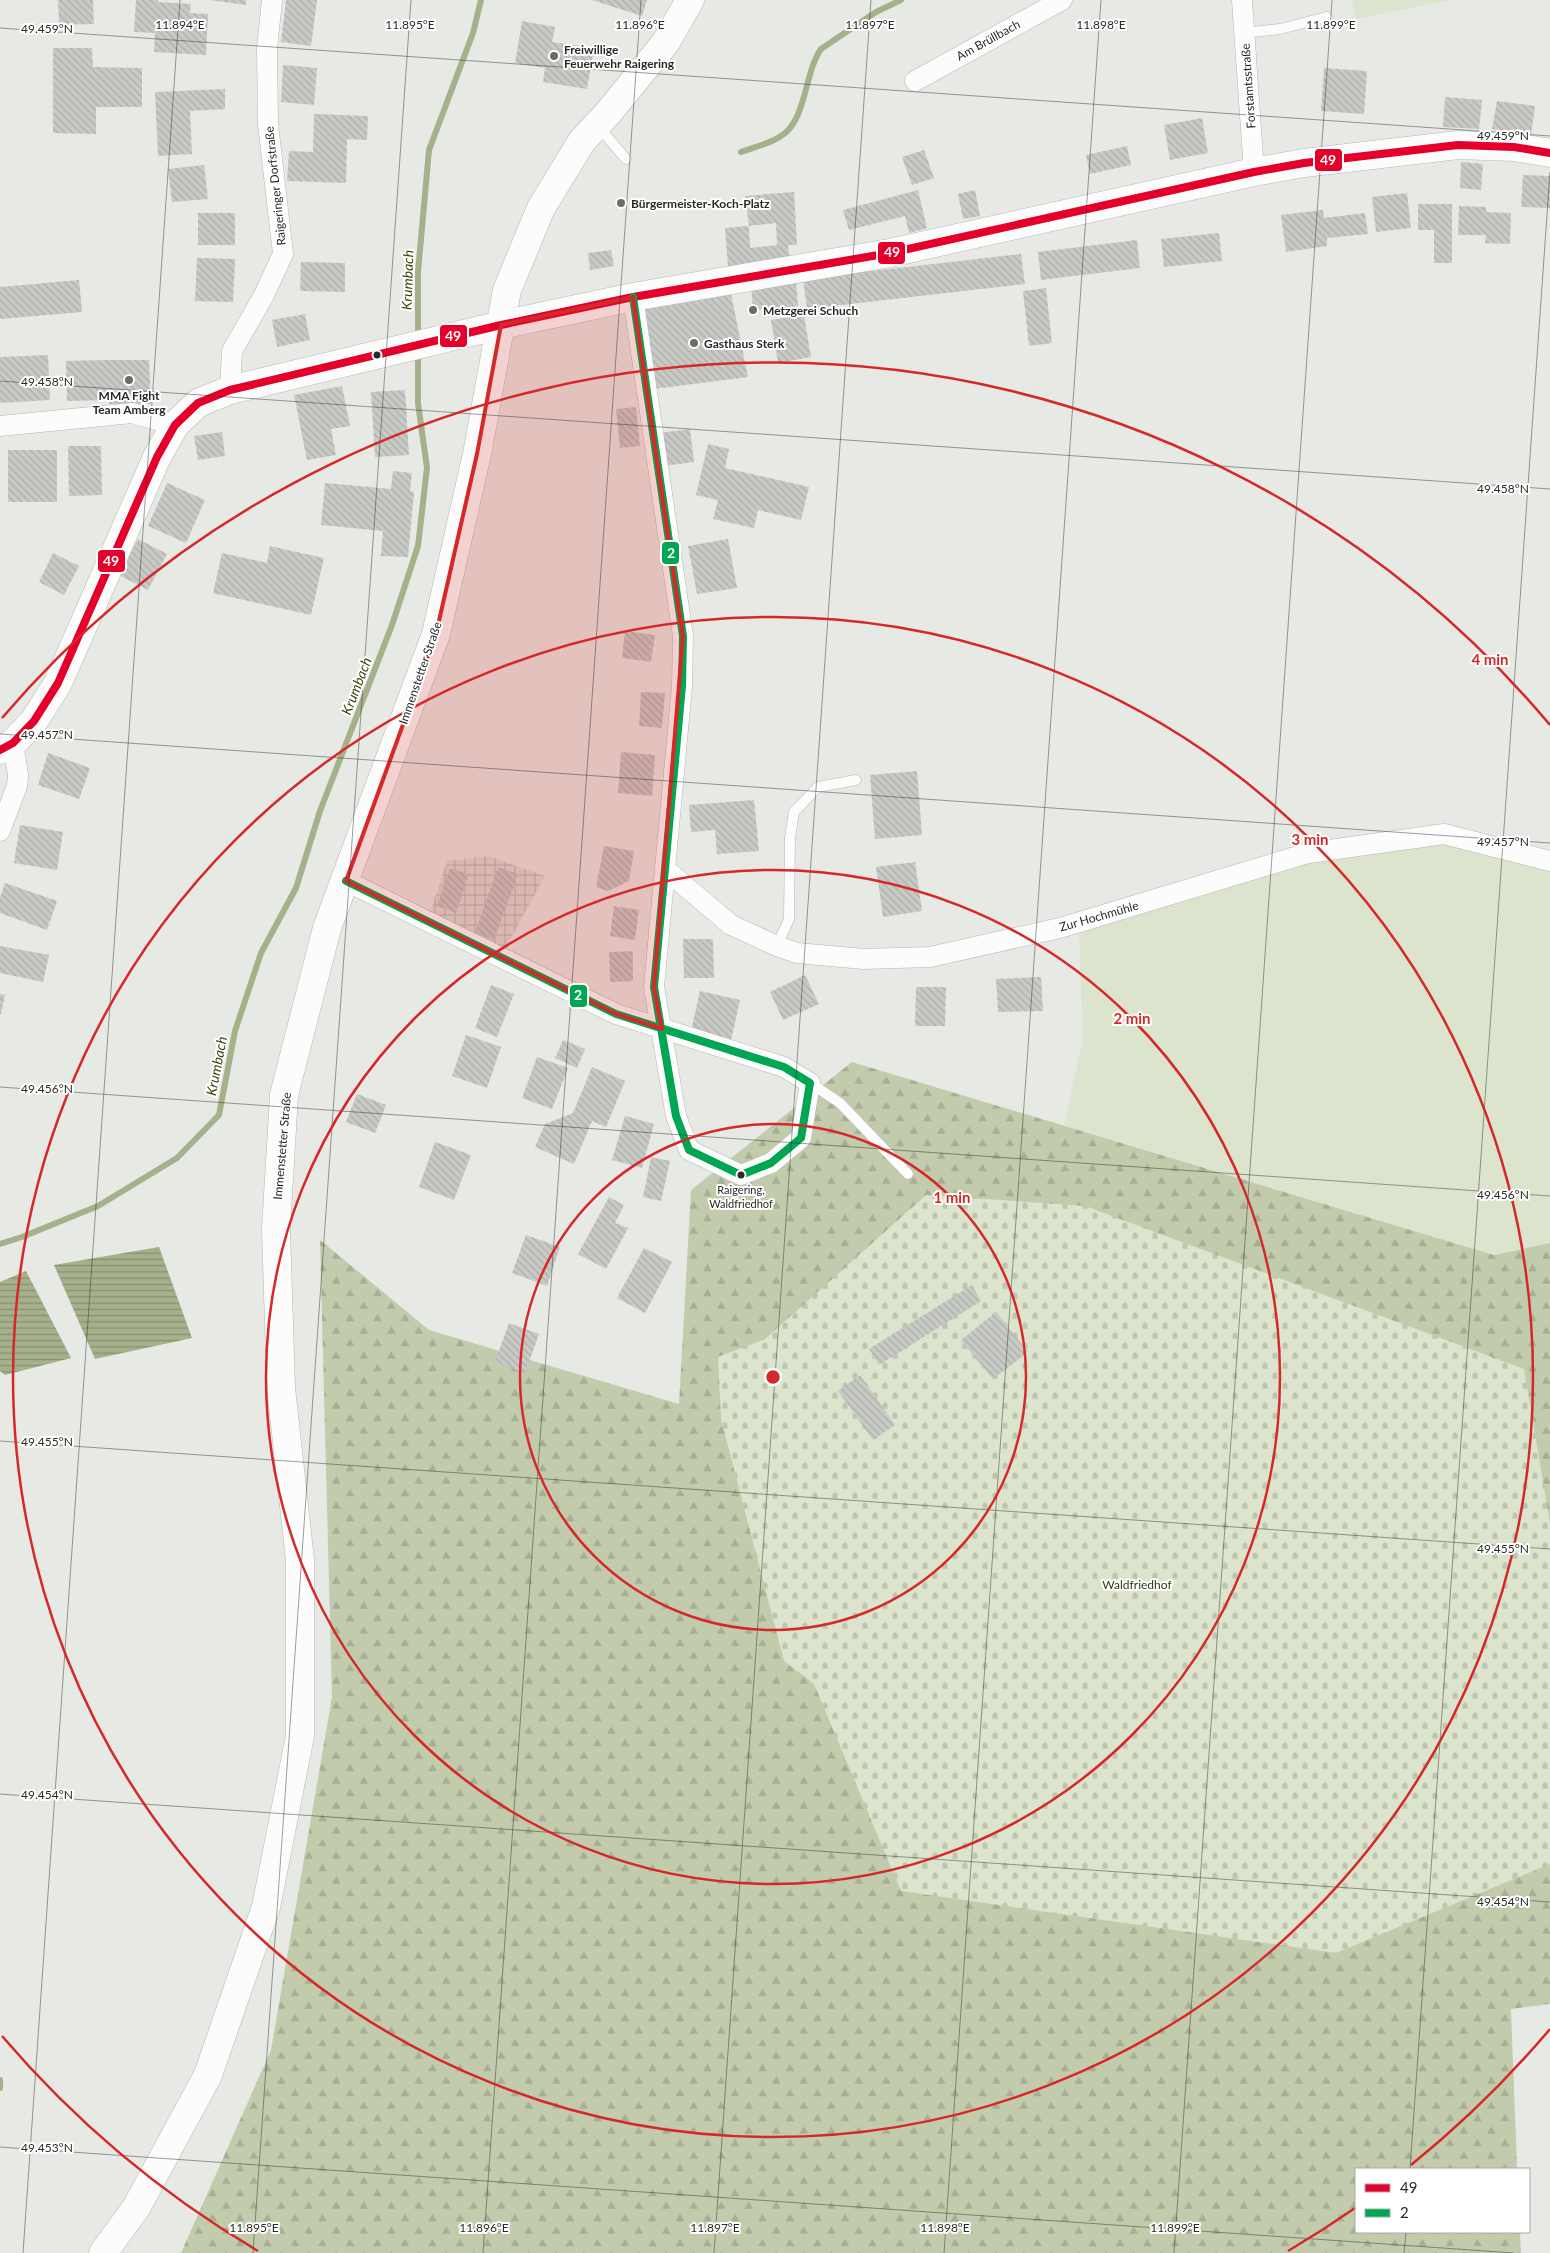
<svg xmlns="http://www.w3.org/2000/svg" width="1550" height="2253" font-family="Lato,sans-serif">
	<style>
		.industrial { fill: url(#industrial-grid) }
		.green { fill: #dde4cd }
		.forest { fill: url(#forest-firs) }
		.cemetery { fill: url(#cemetery-stones) }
		.water { fill: url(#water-rules) }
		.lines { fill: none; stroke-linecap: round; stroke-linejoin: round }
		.stream { stroke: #a6b08b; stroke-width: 6 }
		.building { fill: url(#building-back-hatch) }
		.lane-casing { stroke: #b6b7b4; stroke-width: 11 }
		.street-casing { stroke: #b6b7b4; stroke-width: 21 }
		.secondary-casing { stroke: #b6b7b4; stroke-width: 29 }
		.lane { stroke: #fbfcfb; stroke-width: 10 }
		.street { stroke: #fbfcfb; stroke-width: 20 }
		.secondary { stroke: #fbfcfb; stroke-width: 28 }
		.bus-1-casing { stroke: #fff; stroke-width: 11 }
		.bus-2-casing { stroke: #fff; stroke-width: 11 }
		.bus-1 { stroke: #e4002b; stroke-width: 8 }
		.bus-2 { stroke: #00a651; stroke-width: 8 }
		.marked { fill: #d62828; fill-opacity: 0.2; stroke: #d62828; stroke-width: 4; stroke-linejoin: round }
		.ticks { fill: none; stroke: #292a27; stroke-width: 1; stroke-opacity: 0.45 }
		.ring { fill: none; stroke: #d62828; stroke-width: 2.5 }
		.poi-dot { fill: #6c6d69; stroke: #fff; stroke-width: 2 }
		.bus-dot { fill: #292a27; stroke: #fff; stroke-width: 2 }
		.labels { text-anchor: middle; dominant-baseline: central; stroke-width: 4; stroke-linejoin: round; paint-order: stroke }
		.bus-label { font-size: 11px; fill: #292a27; stroke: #fff }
		.street-label { font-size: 12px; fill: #292a27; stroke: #fff }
		.poi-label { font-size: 12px; font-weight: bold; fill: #292a27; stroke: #fff; text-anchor: start }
		.park-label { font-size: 12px; fill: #313911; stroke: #fff }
		.water-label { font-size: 14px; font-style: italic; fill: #3a4508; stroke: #fff }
		.ticks-label { font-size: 12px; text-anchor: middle; fill: #292a27; stroke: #fff; stroke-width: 4; stroke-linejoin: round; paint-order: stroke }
		.centre { fill: #d62828; stroke: #fff; stroke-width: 2.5 }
		.ring-label { font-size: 15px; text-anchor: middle; font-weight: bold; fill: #d62828; stroke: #fff; stroke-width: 4; stroke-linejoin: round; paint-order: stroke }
		.line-badge { stroke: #fff; stroke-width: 2 }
		.badge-label { font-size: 14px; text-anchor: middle; font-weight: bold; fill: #fff }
	</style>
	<defs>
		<pattern id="industrial-grid" width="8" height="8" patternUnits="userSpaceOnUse" patternTransform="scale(1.25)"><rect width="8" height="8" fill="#d9ddd3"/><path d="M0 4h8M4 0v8" fill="none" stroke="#babeb5"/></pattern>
		<pattern id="forest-firs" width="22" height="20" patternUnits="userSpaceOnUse" patternTransform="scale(1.25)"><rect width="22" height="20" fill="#c3cbad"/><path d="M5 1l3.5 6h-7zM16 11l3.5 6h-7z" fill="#a8ae95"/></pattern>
		<pattern id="cemetery-stones" width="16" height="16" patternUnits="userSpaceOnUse" patternTransform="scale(1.25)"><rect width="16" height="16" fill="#dde4cd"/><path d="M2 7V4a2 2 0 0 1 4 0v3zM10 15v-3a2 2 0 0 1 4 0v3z" fill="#bec4b0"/></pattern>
		<pattern id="water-rules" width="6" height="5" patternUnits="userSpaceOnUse" patternTransform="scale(1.25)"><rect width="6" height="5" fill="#a6b08b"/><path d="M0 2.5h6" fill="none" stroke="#878f72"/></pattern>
		<pattern id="building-back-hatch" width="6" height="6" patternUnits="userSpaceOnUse" patternTransform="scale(1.25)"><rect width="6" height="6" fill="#c8cac6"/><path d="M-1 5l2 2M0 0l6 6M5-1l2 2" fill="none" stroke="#acaeaa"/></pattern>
	</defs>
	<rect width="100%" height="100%" fill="#e7e9e4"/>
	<polygon class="industrial" points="488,856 545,876 505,949 430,913 447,861"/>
	<g class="green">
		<polygon points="1352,0 1451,0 1356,19"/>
		<polygon points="1444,834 1550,861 1550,1243 1494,1255 1064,1125 1083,1039 1079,934 1134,907 1308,853"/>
	</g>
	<polygon class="forest" points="852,1062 1494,1255 1550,1243 1550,2004 1511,2009 1517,2169 1356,2169 1356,2232 1520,2232 1521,2253 181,2253 271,2050 332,1697 320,1240 429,1330 679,1404 691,1190"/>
	<polygon class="cemetery" points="926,1195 1085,1206 1524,1369 1550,1523 1550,1864 1336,1953 901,1891 814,1684 784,1661 721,1419 718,1357 765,1339"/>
	<g class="water">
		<polygon points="159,1247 192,1338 95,1359 54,1265"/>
		<polygon points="26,1271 71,1358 5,1375 0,1371 0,1282"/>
	</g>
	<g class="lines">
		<g class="stream">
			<path d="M741,152C753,147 770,144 781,136C807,120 804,73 821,49L876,12L901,0"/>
			<polyline points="418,339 418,272 429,150 473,33 481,0"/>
			<polyline points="0,1244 22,1237 98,1206 177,1158 219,1115 235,1031 261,953 296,888 320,811 392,625 418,546 427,468 418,403 418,352"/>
			<polyline points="0,2080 0,2088"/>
		</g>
	</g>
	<g class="building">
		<polygon points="58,0 93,0 94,24 59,25"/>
		<polygon points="136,0 158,0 158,2 191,4 190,13 208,14 206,55 154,52 155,33 134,32"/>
		<polygon points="210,0 246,0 246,5"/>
		<polygon points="286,0 317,0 311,46 281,42"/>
		<polygon points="592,0 647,0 642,16"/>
		<polygon points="522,21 555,27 552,42 594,48 587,89 543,82 545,68 515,63"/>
		<polygon points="53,48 92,48 93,67 142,68 142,107 96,107 96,134 53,133"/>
		<polygon points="283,65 317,68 314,105 281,102"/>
		<polygon points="1324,68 1367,71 1364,114 1321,111"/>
		<polygon points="225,89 225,109 190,111 192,154 158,156 155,92"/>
		<polygon points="1445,97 1482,100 1479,129 1443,127"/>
		<polygon points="1497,101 1535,106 1531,135 1492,129"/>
		<polygon points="314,114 368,116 367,140 347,139 346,183 287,181 289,151 313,152"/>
		<polygon points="1202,118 1208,153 1170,160 1164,125"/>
		<polygon points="1127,146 1131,165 1090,174 1086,155"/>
		<polygon points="924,150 934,178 912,185 902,157"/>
		<polygon points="1461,162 1483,164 1481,190 1460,188"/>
		<polygon points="204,165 208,199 172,202 168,169"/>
		<polygon points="1523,175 1550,176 1550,208 1521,207"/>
		<polygon points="918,190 927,228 909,233 905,216 849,230 843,210"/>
		<polygon points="975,190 980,216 963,219 958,194"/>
		<polygon points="794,192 797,245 788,245 790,263 728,267 725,228 749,226 750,248 777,245 776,223 749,226 745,196"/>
		<polygon points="1407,193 1411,228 1376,232 1372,197"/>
		<polygon points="1418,204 1452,204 1452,263 1434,263 1434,230 1418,230"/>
		<polygon points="1459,206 1486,207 1486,212 1511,213 1510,244 1485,243 1486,235 1458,235"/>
		<polygon points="1323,210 1324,218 1365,213 1368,234 1327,238 1327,246 1286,252 1281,215"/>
		<rect x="198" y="213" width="37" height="32"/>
		<polygon points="1219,233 1222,261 1164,267 1161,239"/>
		<polygon points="1137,240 1140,268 1041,280 1038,252"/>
		<polygon points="611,250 614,266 590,270 588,253"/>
		<polygon points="1021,254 1025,284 807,309 803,279"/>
		<polygon points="197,258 235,259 233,302 195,301"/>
		<polygon points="301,262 345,263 345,292 300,291"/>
		<polygon points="79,280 82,312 0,319 0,287"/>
		<polygon points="796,280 798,306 753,310 751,284"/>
		<polygon points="1046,288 1052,343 1029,346 1023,291"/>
		<polygon points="731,294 748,377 654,389 643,309"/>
		<polygon points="305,314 310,340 277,347 272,320"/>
		<polygon points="804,315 811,357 778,363 771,320"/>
		<polygon points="48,355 50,400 0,403 0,357"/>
		<polygon points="107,360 149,360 151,404 109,404 109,400 67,401 66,361"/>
		<polygon points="342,386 350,426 331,429 336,455 307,460 294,395"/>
		<polygon points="405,390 409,455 375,457 371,392"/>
		<polygon points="636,407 640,446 620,448 616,409"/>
		<polygon points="690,429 694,462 664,466 660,433"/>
		<polygon points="222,432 225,456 198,460 194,436"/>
		<polygon points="708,444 729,449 725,468 809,487 801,520 758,510 754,528 713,519 718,500 696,495"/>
		<polygon points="68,446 101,446 102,495 69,496"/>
		<rect x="8" y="450" width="49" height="52"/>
		<polygon points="393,471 412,473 410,491 414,492 408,557 381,556 383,531 321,525 325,483 391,489"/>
		<polygon points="167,483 205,500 186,543 148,526"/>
		<polygon points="138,539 167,554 148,590 119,575"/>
		<polygon points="728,539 737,588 697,594 688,546"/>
		<polygon points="270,546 324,558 311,615 213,593 222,553 267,563"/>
		<polygon points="53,553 79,566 64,595 39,582"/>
		<polygon points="625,631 655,635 651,662 622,658"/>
		<polygon points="641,692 665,693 662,728 639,726"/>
		<polygon points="621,752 655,755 652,796 618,793"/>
		<polygon points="48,753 90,768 79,799 38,785"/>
		<polygon points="917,771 922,835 875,839 870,775"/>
		<polygon points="754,800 759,851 717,854 715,830 691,832 689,805"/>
		<polygon points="20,825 63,832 57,870 14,863"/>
		<polygon points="604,846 634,851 629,881 608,891 596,887"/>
		<polygon points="915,862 922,911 883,917 876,867"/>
		<polygon points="498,867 518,874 494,940 475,933"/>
		<polygon points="450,868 469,874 456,913 437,906"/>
		<polygon points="5,883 57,901 47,930 0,913 0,897"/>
		<polygon points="614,906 639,910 635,940 610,936"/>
		<polygon points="683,939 713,939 714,978 684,978"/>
		<polygon points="0,946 49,955 43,982 0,973"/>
		<polygon points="633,951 633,981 610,982 609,952"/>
		<polygon points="805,975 819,1004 783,1020 770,992"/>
		<polygon points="1041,977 1043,1011 998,1012 996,979"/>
		<polygon points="491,985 514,994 497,1037 475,1028"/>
		<polygon points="916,987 946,987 945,1026 915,1026"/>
		<polygon points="700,991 740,1000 731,1040 691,1031"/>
		<polygon points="0,994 5,995 1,1014 0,1014"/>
		<polygon points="466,1035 501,1047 487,1088 452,1076"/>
		<polygon points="563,1040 585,1049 577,1068 555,1058"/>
		<polygon points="537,1057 568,1068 552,1109 522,1098"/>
		<polygon points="592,1067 625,1081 606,1127 592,1121 574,1164 535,1147 545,1124 573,1113"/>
		<polygon points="357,1094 386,1105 375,1133 346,1122"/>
		<polygon points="625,1116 654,1124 642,1168 612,1160"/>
		<polygon points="435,1142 471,1155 454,1200 419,1187"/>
		<polygon points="651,1157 670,1161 661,1201 643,1197"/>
		<polygon points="609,1197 624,1205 615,1223 628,1228 606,1269 578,1254"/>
		<polygon points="526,1235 560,1247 547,1286 512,1273"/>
		<polygon points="644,1248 672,1262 645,1313 617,1298"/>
		<polygon points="972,1285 981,1301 879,1365 869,1349"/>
		<polygon points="996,1312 1028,1352 993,1379 961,1340"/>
		<polygon points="509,1323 539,1334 525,1373 495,1362"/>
		<polygon points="860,1375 895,1425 873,1440 838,1391"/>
	</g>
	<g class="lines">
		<g class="lane-casing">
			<g id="lane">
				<polyline points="1244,33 1280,29 1327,17"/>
				<polyline points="598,126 626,159"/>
				<polyline points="777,946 789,919 790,838 794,812 818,787 856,780"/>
				<polyline points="810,1083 840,1103 908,1174"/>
			</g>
		</g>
		<g class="street-casing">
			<g id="street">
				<polyline points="1242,0 1254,172"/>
				<polyline points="915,81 1062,0"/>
				<polyline points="230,390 232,351 263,297 283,254 268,124 267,49 272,0"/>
				<polyline points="0,426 132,413 175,425"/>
				<polyline points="0,831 17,786 18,775 13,743"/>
				<polyline points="666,870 731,925 777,946 797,953 864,959 930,957 1060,928 1308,853 1444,834 1550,861"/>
				<polyline points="346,881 616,1014 784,1067 810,1083 801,1138 771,1163 741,1175 689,1150 676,1116 654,987 682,686 683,636 633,297"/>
			</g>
		</g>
		<g class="secondary-casing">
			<g id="secondary">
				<polyline points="0,750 13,743 34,721 58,683 157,457 175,425 198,403 230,390 501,325 633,297 890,253 1254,172 1304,163 1458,145 1514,147 1550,153"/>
				<polyline points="103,2253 136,2208 208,2075 266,1907 300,1736 300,1560 281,1388 276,1229 284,1095 327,928 436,634 477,454 507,290 541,208 582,141 609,112 666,42 690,0"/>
			</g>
		</g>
		<use href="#lane" class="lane"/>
		<use href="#street" class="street"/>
		<use href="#secondary" class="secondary"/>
		<g class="bus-1-casing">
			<polyline id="bus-1" points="0,750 13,743 34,721 58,683 157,457 175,425 198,403 230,390 501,325 633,297 890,253 1254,172 1304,163 1458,145 1514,147 1550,153"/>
		</g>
		<g class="bus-2-casing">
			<polyline id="bus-2" points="346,881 616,1014 784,1067 810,1083 801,1138 771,1163 741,1175 689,1150 676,1116 654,987 682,686 683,636 633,297"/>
		</g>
		<use href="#bus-1" class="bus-1"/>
		<use href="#bus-2" class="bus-2"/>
	</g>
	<path class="marked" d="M633,297L683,636L654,987L662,1029L616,1014L346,881L436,634L477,454L501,325Z"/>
	<path class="ticks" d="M0,28L1550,136M0,381L1550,489M0,734L1550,843M0,1087L1550,1196M0,1441L1550,1549M0,1794L1550,1902M0,2147L1514,2253M1410,2169L1550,172M23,2253L180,0M253,2253L411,0M483,2253L641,0M714,2253L871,0M944,2253L1101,0M1174,2253L1332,0M1404,2253L1406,2232"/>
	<g class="ring">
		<circle cx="773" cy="1377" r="253"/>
		<circle cx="773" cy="1377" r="507"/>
		<circle cx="773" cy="1377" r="760"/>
		<path d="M1550 2029A1014 1014 0 0 1 1411 2165M1355 2208A1014 1014 0 0 1 1288 2251M258 2251A1014 1014 0 0 1 2 2036M2 718A1014 1014 0 0 1 1550 725"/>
	</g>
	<g class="poi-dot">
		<circle cx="554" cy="56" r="5"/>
		<circle cx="621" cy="203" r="5"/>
		<circle cx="753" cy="310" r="5"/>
		<circle cx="694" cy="343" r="5"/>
		<circle cx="129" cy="380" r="5"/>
	</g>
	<g class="bus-dot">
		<circle cx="377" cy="355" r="4.5"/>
		<circle cx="741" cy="1175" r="4.5"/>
	</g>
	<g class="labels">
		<g class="bus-label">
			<text x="741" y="1189">Raigering,<tspan x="741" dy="14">Waldfriedhof</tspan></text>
		</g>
		<g class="street-label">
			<text transform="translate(988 40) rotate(-29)">Am Brüllbach</text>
			<text transform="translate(1248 86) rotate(-94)">Forstamtsstraße</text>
			<text transform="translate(275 186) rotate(-96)">Raigeringer Dorfstraße</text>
			<text transform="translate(420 673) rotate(-71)">Immenstetter Straße</text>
			<text transform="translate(1099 916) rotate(-16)">Zur Hochmühle</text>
			<text transform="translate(282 1146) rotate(-85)">Immenstetter Straße</text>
		</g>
		<g class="poi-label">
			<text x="564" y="49">Freiwillige<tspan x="564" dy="14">Feuerwehr Raigering</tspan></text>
			<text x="631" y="203">Bürgermeister-Koch-Platz</text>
			<text x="763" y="310">Metzgerei Schuch</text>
			<text x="704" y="343">Gasthaus Sterk</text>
			<text x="129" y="395" text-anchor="middle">MMA Fight<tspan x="129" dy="14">Team Amberg</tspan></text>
		</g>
		<g class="park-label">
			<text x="1137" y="1584">Waldfriedhof</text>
		</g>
		<g class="water-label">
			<text transform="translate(407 280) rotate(-88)">Krumbach</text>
			<text transform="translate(356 686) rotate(-69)">Krumbach</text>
			<text transform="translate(216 1066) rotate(-79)">Krumbach</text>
		</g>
	</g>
	<g class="ticks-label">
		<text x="180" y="29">11.894°E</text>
		<text x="410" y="29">11.895°E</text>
		<text x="640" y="29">11.896°E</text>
		<text x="870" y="29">11.897°E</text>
		<text x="1101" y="29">11.898°E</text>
		<text x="1331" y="29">11.899°E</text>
		<text x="47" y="33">49.459°N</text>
		<text x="1503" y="140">49.459°N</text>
		<text x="47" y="386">49.458°N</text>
		<text x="1503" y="493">49.458°N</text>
		<text x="47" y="739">49.457°N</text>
		<text x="1503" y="846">49.457°N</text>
		<text x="47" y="1093">49.456°N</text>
		<text x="1503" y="1199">49.456°N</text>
		<text x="47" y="1446">49.455°N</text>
		<text x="1503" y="1553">49.455°N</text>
		<text x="47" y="1799">49.454°N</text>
		<text x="1503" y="1906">49.454°N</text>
		<text x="47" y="2152">49.453°N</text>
		<text x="254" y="2232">11.895°E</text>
		<text x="484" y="2232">11.896°E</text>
		<text x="715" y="2232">11.897°E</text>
		<text x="945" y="2232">11.898°E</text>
		<text x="1175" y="2232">11.899°E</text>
	</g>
	<circle cx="773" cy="1377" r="8" class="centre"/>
	<g class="ring-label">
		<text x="1490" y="665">4 min</text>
		<text x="1310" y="845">3 min</text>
		<text x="1132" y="1024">2 min</text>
		<text x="952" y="1203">1 min</text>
	</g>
	<g class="line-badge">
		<rect x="1314" y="148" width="29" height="24" rx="5" fill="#e4002b"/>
		<rect x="877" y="241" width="29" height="24" rx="5" fill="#e4002b"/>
		<rect x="439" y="324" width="29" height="24" rx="5" fill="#e4002b"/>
		<rect x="661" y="541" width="19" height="24" rx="5" fill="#00a651"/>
		<rect x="97" y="549" width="29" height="24" rx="5" fill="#e4002b"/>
		<rect x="569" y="984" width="19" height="24" rx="5" fill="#00a651"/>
	</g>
	<g class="badge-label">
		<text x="1328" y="165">49</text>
		<text x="892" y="257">49</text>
		<text x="453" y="341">49</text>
		<text x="671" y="558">2</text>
		<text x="111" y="566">49</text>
		<text x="578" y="1000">2</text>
	</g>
	<rect x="1355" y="2168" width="175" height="65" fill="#ffffff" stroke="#a9aaa9"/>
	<rect x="1365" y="2184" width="25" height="8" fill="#e4002b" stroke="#a9aaa9"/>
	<text x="1400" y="2193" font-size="15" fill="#292a27">49</text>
	<rect x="1365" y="2209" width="25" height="8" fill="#00a651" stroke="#a9aaa9"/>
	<text x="1400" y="2218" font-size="15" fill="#292a27">2</text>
</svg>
